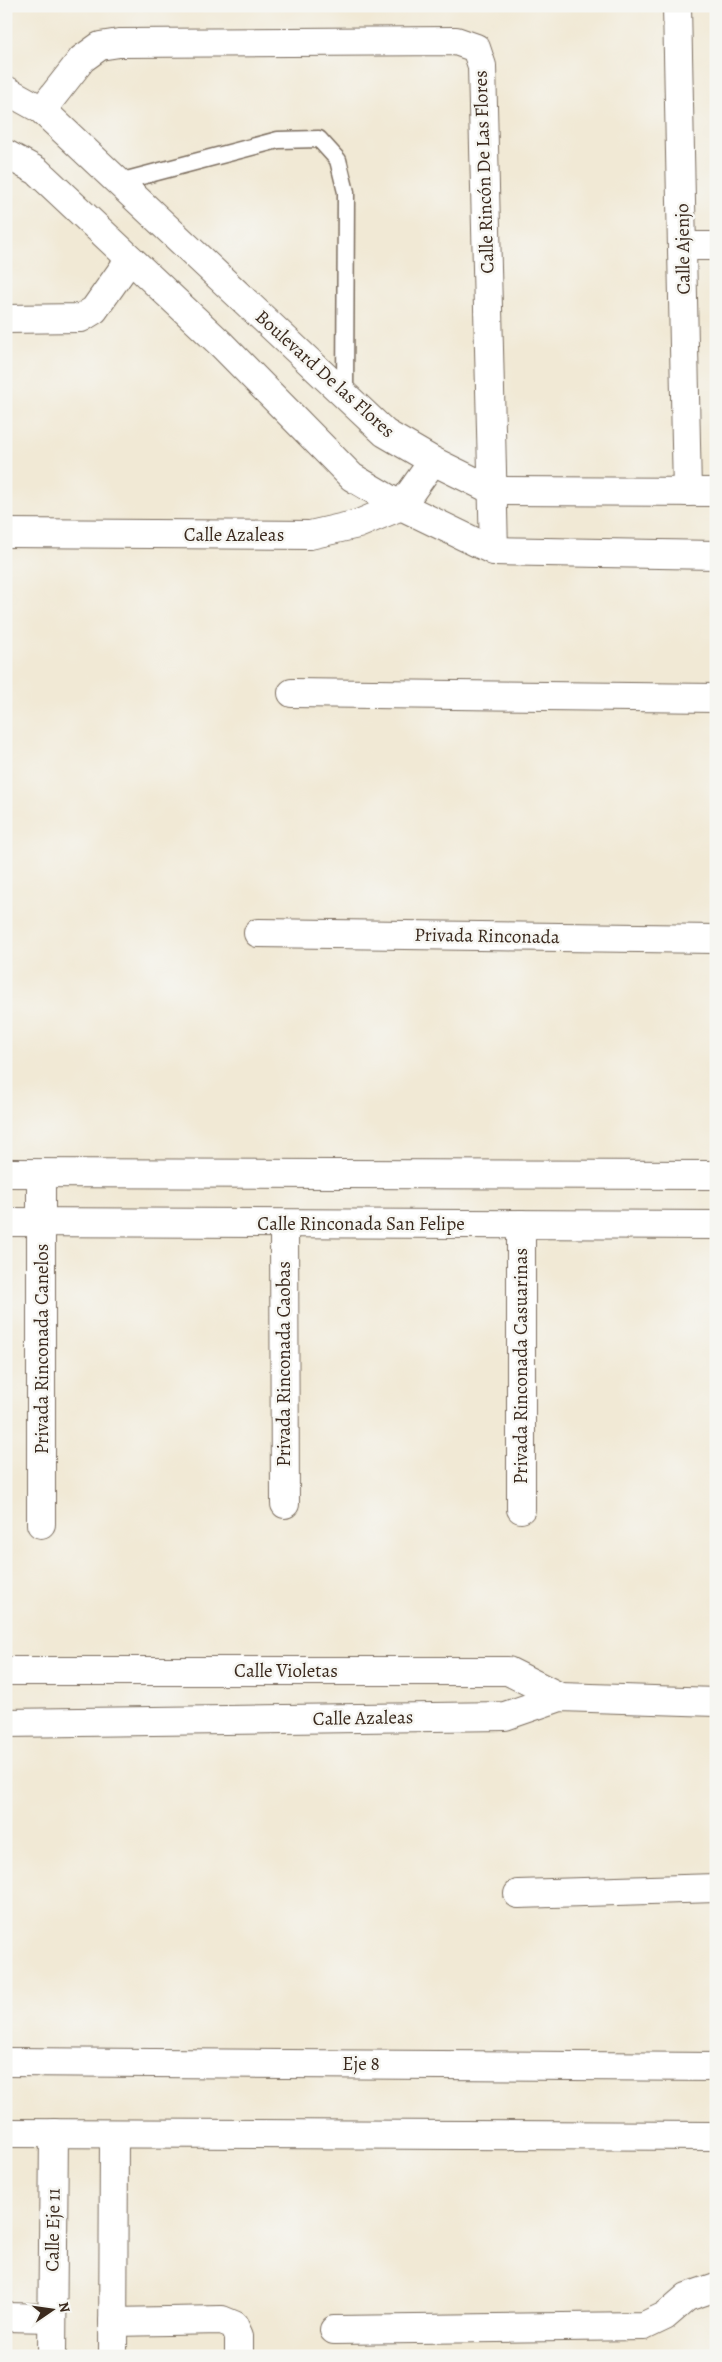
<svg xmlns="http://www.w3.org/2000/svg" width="722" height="2362" font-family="Alegreya,serif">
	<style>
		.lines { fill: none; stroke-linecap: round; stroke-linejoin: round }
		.lane-casing { stroke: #7b6d5e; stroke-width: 19 }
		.street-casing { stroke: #7b6d5e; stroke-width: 30 }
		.secondary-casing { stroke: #7b6d5e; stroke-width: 30 }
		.lane { stroke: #fff; stroke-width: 16 }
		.street { stroke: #fff; stroke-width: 28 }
		.secondary { stroke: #fff; stroke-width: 28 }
		.labels { text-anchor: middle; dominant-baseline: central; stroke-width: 5; stroke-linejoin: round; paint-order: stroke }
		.street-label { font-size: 19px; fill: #3b2a1e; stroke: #f6f6f2 }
	</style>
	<rect width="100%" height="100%" fill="#f6f6f2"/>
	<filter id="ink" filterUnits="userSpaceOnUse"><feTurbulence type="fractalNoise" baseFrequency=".02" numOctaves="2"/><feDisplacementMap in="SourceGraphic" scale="10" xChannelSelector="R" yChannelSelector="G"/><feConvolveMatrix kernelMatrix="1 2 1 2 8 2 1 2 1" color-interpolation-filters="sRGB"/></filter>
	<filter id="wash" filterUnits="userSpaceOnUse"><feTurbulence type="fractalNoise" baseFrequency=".0096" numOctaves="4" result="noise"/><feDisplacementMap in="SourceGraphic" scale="20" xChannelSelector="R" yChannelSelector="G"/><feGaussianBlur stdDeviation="1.12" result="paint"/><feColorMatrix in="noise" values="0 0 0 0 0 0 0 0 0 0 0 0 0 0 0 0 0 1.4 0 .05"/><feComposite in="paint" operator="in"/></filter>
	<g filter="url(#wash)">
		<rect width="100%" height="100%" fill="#f1e9d5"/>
	</g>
	<g filter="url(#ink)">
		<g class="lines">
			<g class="lane-casing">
				<polyline id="lane" points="119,182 278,140 319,139 338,160 346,192 345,396"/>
			</g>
			<g class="street-casing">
				<g id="street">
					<polyline points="677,6 687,492"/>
					<polyline points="42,110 82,59 100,46 119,43 456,41 476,48 482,66 494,551"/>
					<polyline points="683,246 716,246"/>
					<polyline points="6,319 81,318 94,310 130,259"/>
					<polyline points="6,533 310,535 358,524 401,506 433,461"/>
					<polyline points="292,693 716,698"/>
					<polyline points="258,933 716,939"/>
					<polyline points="6,1173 716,1175"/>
					<polyline points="6,1222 716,1225"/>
					<polyline points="284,1224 285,1504"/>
					<polyline points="521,1224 521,1509"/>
					<polyline points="41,1524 41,1174"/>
					<polyline points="6,1671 508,1671 560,1697"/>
					<polyline points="6,1723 505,1716 560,1697 716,1702"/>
					<polyline points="518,1894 716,1888"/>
					<polyline points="6,2317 52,2318"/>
					<polyline points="113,2322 222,2320 234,2325 239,2336 239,2356"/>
					<polyline points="334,2330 644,2326 665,2316 687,2297 716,2287"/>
					<polyline points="52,2356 54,2133"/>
					<polyline points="113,2356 114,2134"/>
				</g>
			</g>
			<g class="secondary-casing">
				<g id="secondary">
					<polyline points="6,90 42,110 385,433 433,461 494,491 716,492"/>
					<polyline points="6,154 37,171 222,345 352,477 401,506 494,551 716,555"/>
					<polyline points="6,2062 716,2067"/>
					<polyline points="6,2133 716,2136"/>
				</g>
			</g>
			<use href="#lane" class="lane"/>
			<use href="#street" class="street"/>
			<use href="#secondary" class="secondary"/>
		</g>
	</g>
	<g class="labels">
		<g class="street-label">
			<text transform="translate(484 172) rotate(-92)">Calle Rincón De Las Flores</text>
			<text transform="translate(683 249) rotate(-91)">Calle Ajenjo</text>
			<text transform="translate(325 374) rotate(42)">Boulevard De las Flores</text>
			<text x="234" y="535">Calle Azaleas</text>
			<text transform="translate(487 936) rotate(1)">Privada Rinconada</text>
			<text x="361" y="1224">Calle Rinconada San Felipe</text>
			<text transform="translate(42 1349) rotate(-90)">Privada Rinconada Canelos</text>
			<text transform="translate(284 1364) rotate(-90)">Privada Rinconada Caobas</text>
			<text transform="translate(521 1366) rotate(-90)">Privada Rinconada Casuarinas</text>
			<text x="286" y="1671">Calle Violetas</text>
			<text transform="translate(363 1718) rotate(-1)">Calle Azaleas</text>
			<text x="361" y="2064">Eje 8</text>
			<text transform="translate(53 2230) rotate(-89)">Calle Eje 11</text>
		</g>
	</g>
	<rect width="722" height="2362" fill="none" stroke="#f6f6f2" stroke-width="25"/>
	<g transform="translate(52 2310) rotate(77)" stroke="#f6f6f2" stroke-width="4" paint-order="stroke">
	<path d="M0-4L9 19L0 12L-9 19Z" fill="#3b2a1e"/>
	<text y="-8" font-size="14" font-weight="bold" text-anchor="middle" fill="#3b2a1e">N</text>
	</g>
</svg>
